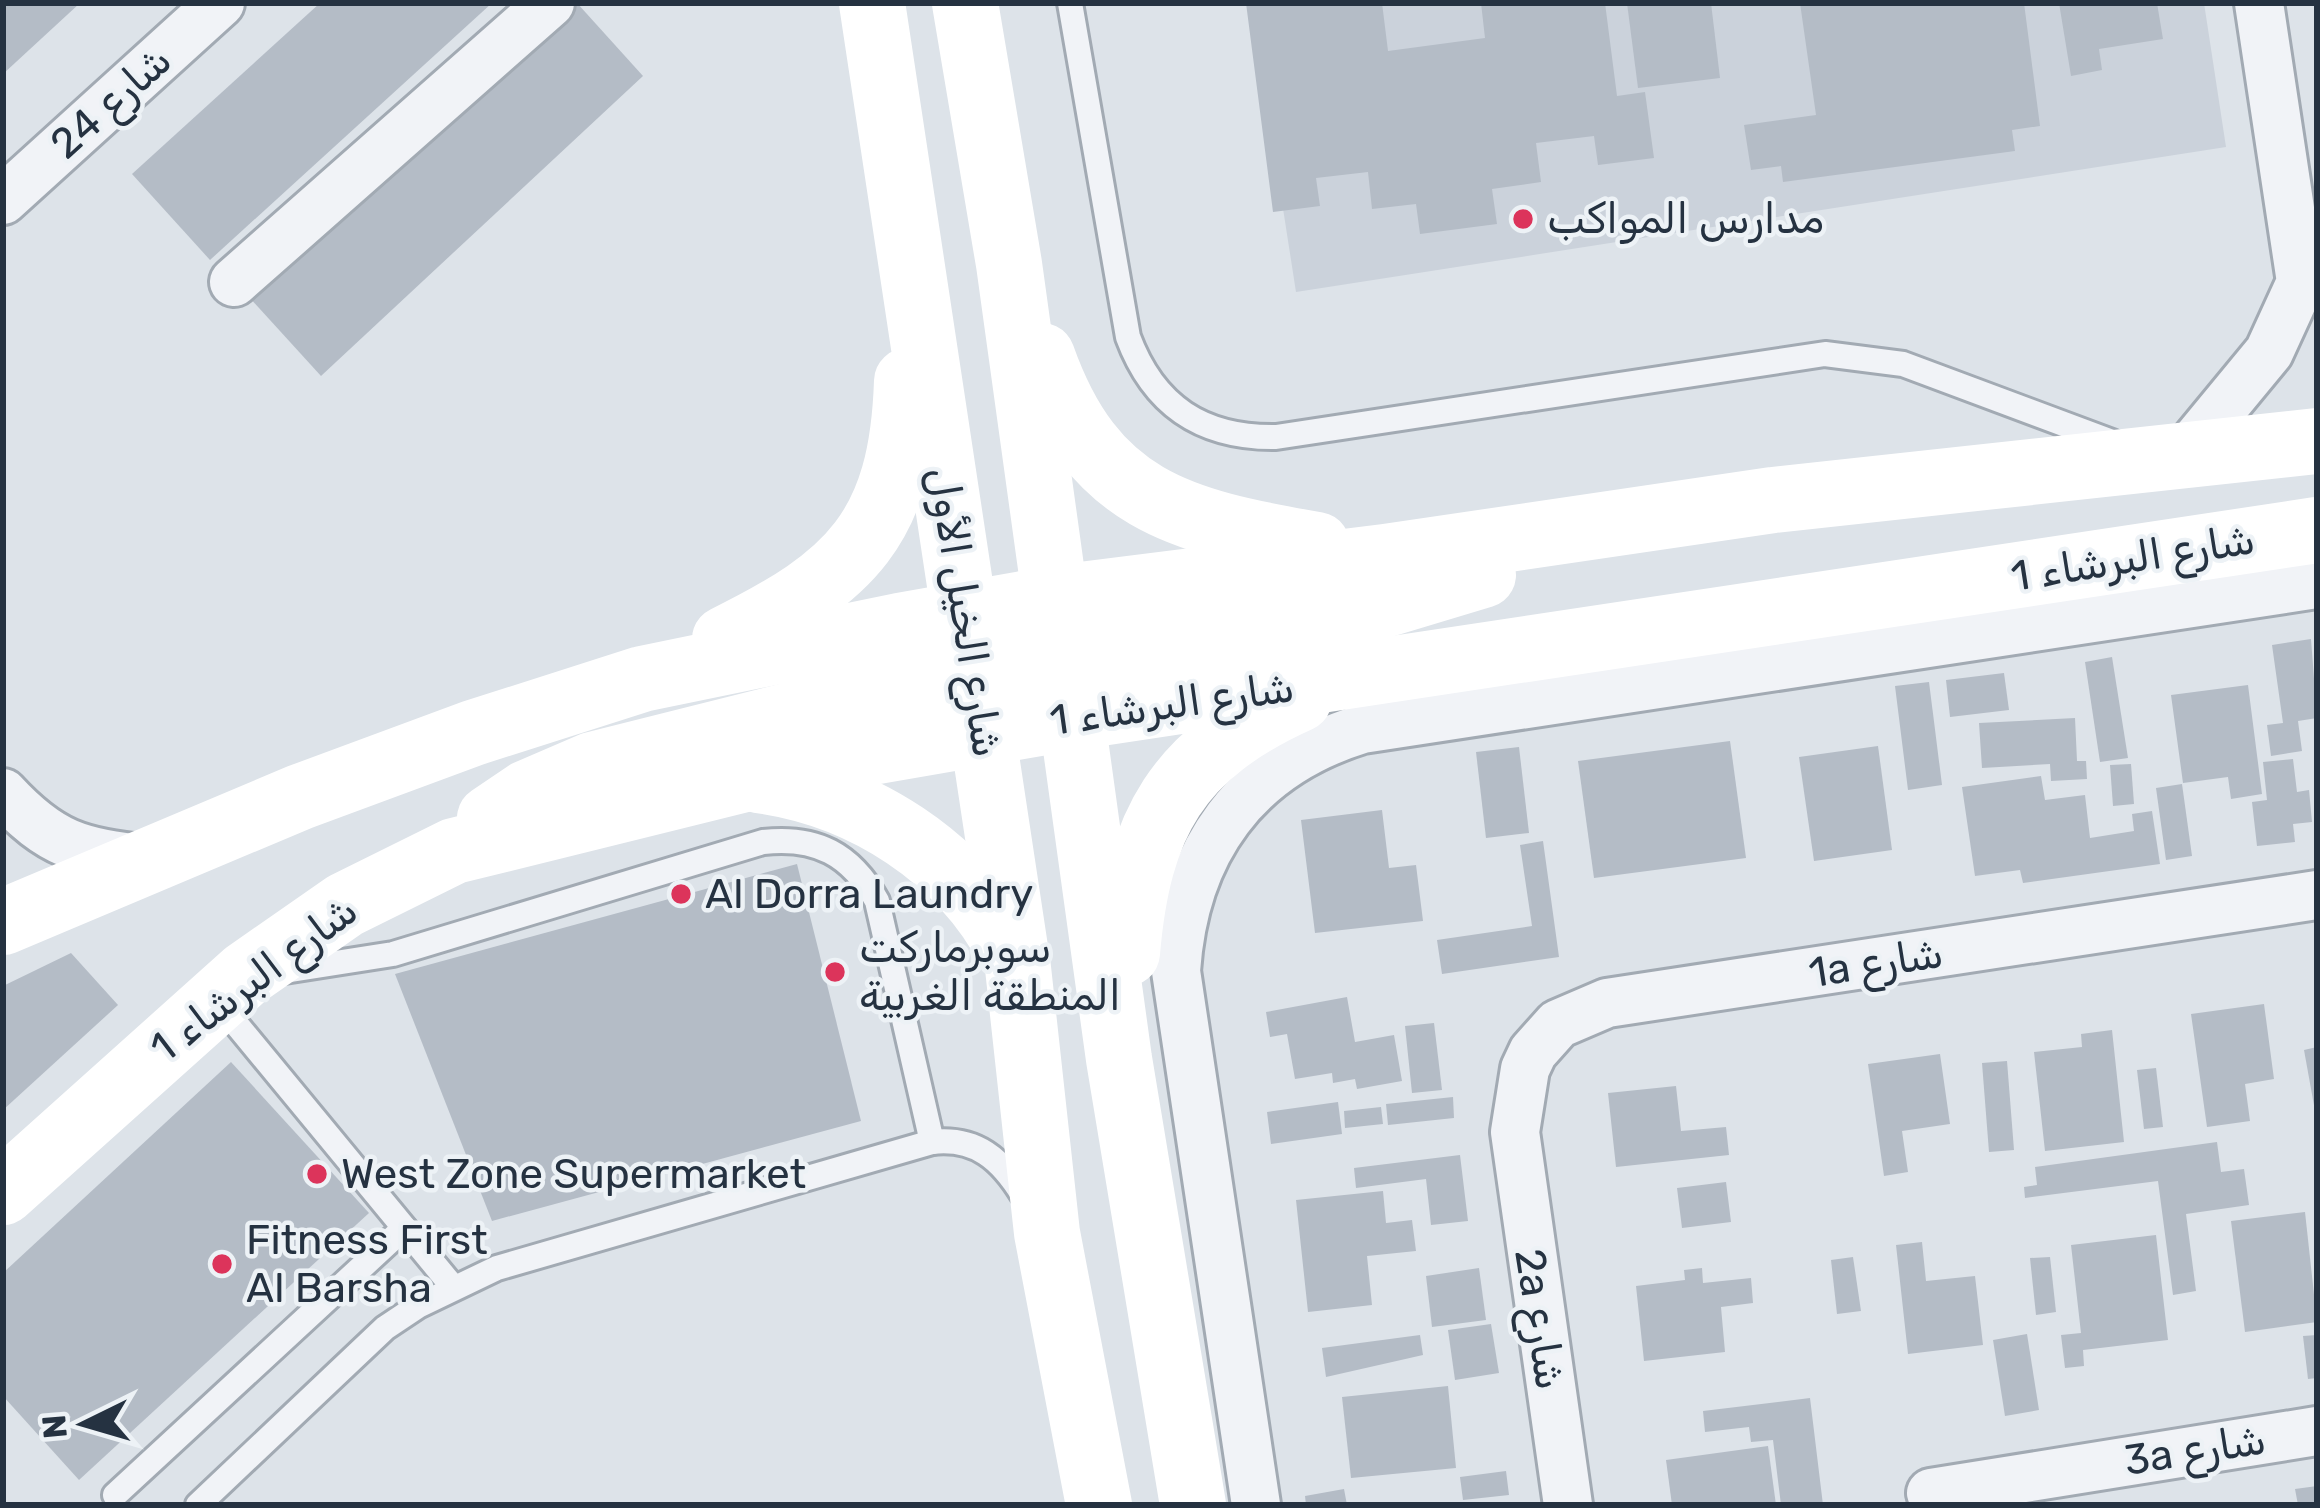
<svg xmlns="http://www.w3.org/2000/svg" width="2320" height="1508" font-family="Rubik,Vazirmatn,sans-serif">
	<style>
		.built { fill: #cbd2db }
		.building { fill: #b4bcc6 }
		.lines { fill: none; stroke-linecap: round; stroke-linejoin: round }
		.lane-casing { stroke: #a2aab3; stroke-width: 30 }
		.street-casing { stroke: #a2aab3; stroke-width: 54 }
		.lane { stroke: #f1f3f7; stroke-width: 24 }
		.street { stroke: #f1f3f7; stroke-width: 48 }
		.secondary { stroke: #fff; stroke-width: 66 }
		.poi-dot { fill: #dc345b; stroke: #edf2f6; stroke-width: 4.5 }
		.labels { text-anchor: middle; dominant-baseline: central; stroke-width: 9; stroke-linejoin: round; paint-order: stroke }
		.street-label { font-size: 42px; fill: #253241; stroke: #edf2f6 }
		.poi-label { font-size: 42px; fill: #253241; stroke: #edf2f6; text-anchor: start }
	</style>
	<rect width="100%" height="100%" fill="#dde3e9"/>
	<polygon class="built" points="1251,3 2204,3 2226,147 1296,292"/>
	<g class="building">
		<polygon points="3,3 80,3 3,74"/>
		<polygon points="320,3 492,3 210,260 132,174"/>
		<polygon points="564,3 577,3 643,76 321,376 248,296"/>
		<polygon points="1246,3 1382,3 1388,51 1485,38 1481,3 1605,3 1617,96 1645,92 1654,158 1598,165 1594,136 1536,143 1541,182 1492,189 1497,224 1420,234 1416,204 1372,209 1368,172 1316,178 1320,206 1273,212"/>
		<polygon points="1627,3 1711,3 1720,78 1638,88"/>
		<polygon points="1800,3 2024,3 2040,126 2012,130 2015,151 1783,182 1781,166 1751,170 1744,125 1816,115"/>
		<polygon points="2059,3 2157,3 2163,39 2099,49 2102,70 2071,76"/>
		<polygon points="2311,639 2317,718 2298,721 2302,751 2271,756 2267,725 2283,723 2272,645"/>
		<polygon points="2112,657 2128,758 2100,762 2085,662"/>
		<polygon points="2004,673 2009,710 1950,717 1946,680"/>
		<polygon points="1929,682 1942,785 1908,790 1895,686"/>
		<polygon points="2248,685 2262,794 2231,799 2228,777 2183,783 2171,695"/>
		<polygon points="2075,718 2077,761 2086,761 2087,779 2051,781 2050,764 1982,768 1979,723"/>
		<polygon points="1730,741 1746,858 1594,878 1578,761"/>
		<polygon points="1878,746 1892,850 1814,861 1799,757"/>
		<polygon points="1519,747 1529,833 1486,838 1476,752"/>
		<polygon points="2293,759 2297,792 2309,790 2312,822 2293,824 2295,842 2257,846 2252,802 2267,800 2263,762"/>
		<polygon points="2131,764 2134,804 2113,806 2110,765"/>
		<polygon points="2041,776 2045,800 2085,795 2090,838 2134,831 2132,814 2152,811 2160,864 2023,883 2020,870 1975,876 1962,787"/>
		<polygon points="2182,784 2192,856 2166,860 2156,788"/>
		<polygon points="1382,810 1389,868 1416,865 1423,921 1315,933 1301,820"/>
		<polygon points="1543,841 1559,957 1442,974 1437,940 1532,926 1520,845"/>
		<polygon points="797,864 861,1121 492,1221 395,974"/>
		<polygon points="71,953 118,1005 3,1110 3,986"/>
		<polygon points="1347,997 1355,1042 1394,1035 1402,1081 1357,1089 1355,1079 1333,1083 1332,1073 1295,1079 1287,1034 1270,1037 1266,1012"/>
		<polygon points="2264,1004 2274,1079 2245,1084 2250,1121 2207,1127 2191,1014"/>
		<polygon points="1434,1023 1442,1090 1412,1093 1405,1026"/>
		<polygon points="2112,1030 2124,1142 2045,1151 2034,1052 2082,1047 2081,1034"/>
		<polygon points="2317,1047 2317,1111 2315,1111 2304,1050"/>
		<polygon points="1940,1054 1950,1124 1902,1131 1908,1172 1884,1176 1868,1064"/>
		<polygon points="2007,1061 2014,1150 1989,1152 1982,1063"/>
		<polygon points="231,1062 369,1213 79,1480 3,1396 3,1273"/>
		<polygon points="2156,1068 2163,1127 2144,1129 2137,1070"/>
		<polygon points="1676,1086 1681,1131 1726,1127 1729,1155 1616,1167 1608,1093"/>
		<polygon points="1453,1097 1454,1118 1388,1125 1386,1104"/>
		<polygon points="1338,1102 1342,1134 1271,1144 1267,1112"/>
		<polygon points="1381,1107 1383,1124 1345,1128 1344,1111"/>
		<polygon points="2217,1142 2221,1172 2244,1169 2249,1205 2186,1214 2196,1291 2173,1295 2158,1181 2025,1198 2024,1187 2037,1185 2035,1167"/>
		<polygon points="1460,1155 1468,1221 1431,1225 1426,1179 1356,1188 1354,1168"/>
		<polygon points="1726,1182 1731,1222 1682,1228 1677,1188"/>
		<polygon points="1383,1191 1386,1223 1412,1220 1416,1251 1367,1256 1372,1305 1308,1312 1296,1200"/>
		<polygon points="2305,1212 2317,1322 2245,1332 2231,1221"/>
		<polygon points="2156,1235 2168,1340 2083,1350 2084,1366 2065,1368 2061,1335 2081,1333 2071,1245"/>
		<polygon points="1922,1242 1926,1281 1975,1276 1983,1345 1908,1354 1896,1245"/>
		<polygon points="1853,1257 1861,1311 1837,1314 1831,1260"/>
		<polygon points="2050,1257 2056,1312 2036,1315 2030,1258"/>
		<polygon points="1479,1268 1486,1320 1432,1327 1426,1276"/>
		<polygon points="1702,1268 1703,1283 1751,1278 1753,1303 1721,1307 1725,1352 1644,1361 1636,1286 1685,1280 1684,1270"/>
		<polygon points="1491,1324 1499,1373 1455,1380 1448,1330"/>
		<polygon points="2027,1334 2039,1410 2005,1416 1993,1340"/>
		<polygon points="1420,1335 1423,1355 1326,1377 1322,1348"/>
		<polygon points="2317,1335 2317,1378 2308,1379 2303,1336"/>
		<polygon points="1448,1386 1456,1468 1351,1478 1342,1397"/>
		<polygon points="1810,1398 1823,1505 1781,1505 1773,1440 1751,1442 1749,1427 1705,1432 1703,1411"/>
		<polygon points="1768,1446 1776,1505 1672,1505 1666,1460"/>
		<polygon points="1506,1471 1509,1495 1463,1500 1460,1477"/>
		<polygon points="2317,1486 2317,1505 2298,1505 2295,1489"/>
		<polygon points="1344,1489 1347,1505 1306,1505 1305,1496"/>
	</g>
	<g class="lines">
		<g class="lane-casing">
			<g id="lane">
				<path d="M1070,3L1128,337C1154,407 1203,438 1276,437L1825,354L1903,364L2112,442"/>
				<path d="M278,972L393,954L763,842C816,836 851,854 877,901L932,1142"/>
				<polyline points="218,1002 453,1287"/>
				<polyline points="115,1495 404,1228"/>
				<path d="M198,1505L385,1328L418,1306L497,1268L932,1142C976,1137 1001,1159 1023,1195"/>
			</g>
		</g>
		<g class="street-casing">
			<g id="street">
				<polyline points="3,200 220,3"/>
				<polyline points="234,282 550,3"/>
				<polyline points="2184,455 2269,352 2301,282 2259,3"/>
				<path d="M3,793C51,845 79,852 149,860"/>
				<polyline points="1931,1493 2317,1431"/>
				<path d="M1256,1505L1176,971C1184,851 1245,765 1362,729L2317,584"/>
				<polyline points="1568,1505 1515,1132 1525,1069 1533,1052 1558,1024 1607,1003 2317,895"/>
			</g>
		</g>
		<use href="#lane" class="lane"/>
		<use href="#street" class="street"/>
		<g class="secondary">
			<polyline points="872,3 1018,968 1047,1233 1099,1505"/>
			<polyline points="965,3 1009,264 1119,1059 1193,1505"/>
			<path d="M1042,356C1093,500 1178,521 1317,545"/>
			<path d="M725,639C851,577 902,529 907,381"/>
			<polyline points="1030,676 1066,658 1357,613 1483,575"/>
			<path d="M758,780C863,794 961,857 1010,951"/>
			<polyline points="490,818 527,793 592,765 974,669 1010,649"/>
			<polyline points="3,922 300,797 473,733 642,679 899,626 1057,598 1385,557 1773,500 2317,441"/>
			<path d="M1127,953C1138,823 1177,754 1299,699"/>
			<polyline points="3,1192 246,974 345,905 454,851 814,762 1074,717 2317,530"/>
		</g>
	</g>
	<g class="poi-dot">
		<circle cx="1523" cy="219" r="12"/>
		<circle cx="681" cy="894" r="12"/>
		<circle cx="835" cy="972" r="12"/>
		<circle cx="317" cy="1174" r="12"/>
		<circle cx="222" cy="1264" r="12"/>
	</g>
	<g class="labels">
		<g class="street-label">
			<text transform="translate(111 102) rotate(-42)">شارع 24</text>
			<text transform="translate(2133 558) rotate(-9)">شارع البرشاء 1</text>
			<text transform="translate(965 612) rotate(81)">شارع الخيل الأول</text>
			<text transform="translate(1172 704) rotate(-8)">شارع البرشاء 1</text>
			<text transform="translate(1876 963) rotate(-9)">1a شارع</text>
			<text transform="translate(254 979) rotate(-37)">شارع البرشاء 1</text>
			<text transform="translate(1540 1319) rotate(81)">2a شارع</text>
			<text transform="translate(2195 1450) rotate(-9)">3a شارع</text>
		</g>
		<g class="poi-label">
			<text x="1547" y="219">مدارس المواكب</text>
			<text x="705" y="894">Al Dorra Laundry</text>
			<text x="859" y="948">سوبرماركت<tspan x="859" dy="48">المنطقة الغربية</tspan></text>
			<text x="341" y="1174">West Zone Supermarket</text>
			<text x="246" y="1240">Fitness First<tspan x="246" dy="48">Al Barsha</tspan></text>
		</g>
	</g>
	<rect width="2320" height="1508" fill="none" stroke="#253241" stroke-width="12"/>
	<g transform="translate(84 1424) rotate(265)" stroke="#edf2f6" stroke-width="9" paint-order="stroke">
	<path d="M0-9L21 45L0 30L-21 45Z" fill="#253241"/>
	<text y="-18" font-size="33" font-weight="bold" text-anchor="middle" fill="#253241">N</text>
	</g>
</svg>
